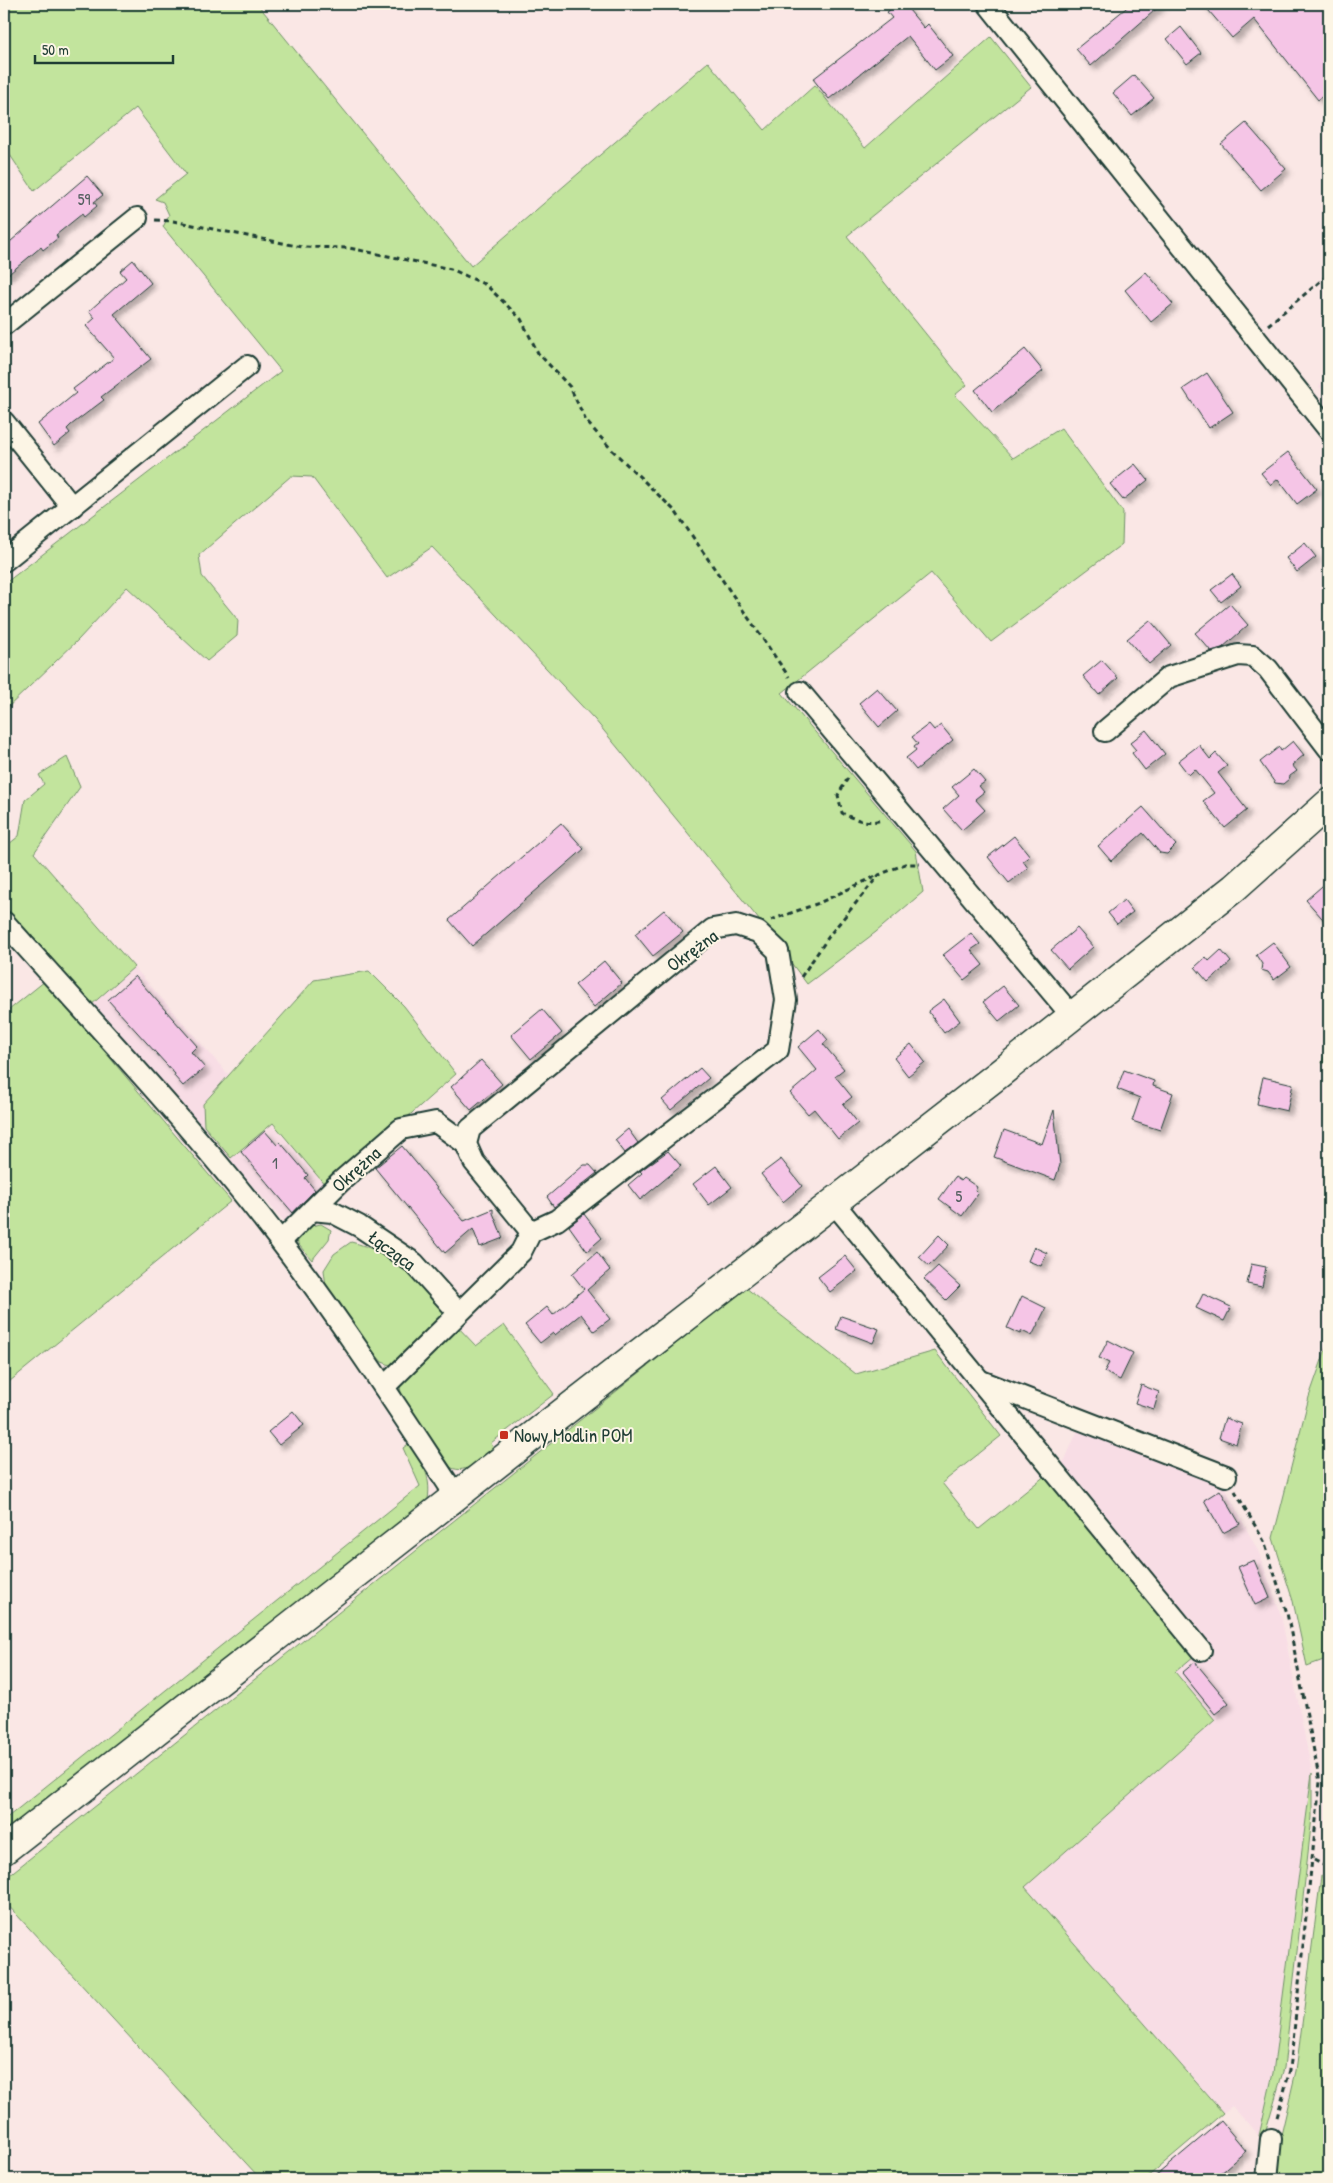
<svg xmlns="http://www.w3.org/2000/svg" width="1333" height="2183" font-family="'Patrick Hand',sans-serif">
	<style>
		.built { fill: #f8dde5 }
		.green { fill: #c2e49d; stroke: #709068 }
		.building { fill: #f5c5e6; stroke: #1f3d34; filter: url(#shadow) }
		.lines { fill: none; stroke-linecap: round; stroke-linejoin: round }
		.street-casing { stroke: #1f3d34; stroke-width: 24 }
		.secondary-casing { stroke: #1f3d34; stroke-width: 31 }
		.path { stroke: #1f3d34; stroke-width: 3; stroke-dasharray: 5 4; stroke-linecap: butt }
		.street { stroke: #fcf5e5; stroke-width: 20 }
		.secondary { stroke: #fcf5e5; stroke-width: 28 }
		.poi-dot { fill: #c8321e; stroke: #fcf5e5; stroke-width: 2 }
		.labels { text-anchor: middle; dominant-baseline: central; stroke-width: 4; stroke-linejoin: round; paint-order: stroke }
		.number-label { font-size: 16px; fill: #545f60 }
		.street-label { font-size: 19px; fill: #1f3d34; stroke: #fcf5e5 }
		.poi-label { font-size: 19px; fill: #1f3d34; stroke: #fcf5e5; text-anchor: start }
	</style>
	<defs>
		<filter id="shadow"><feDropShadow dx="4.5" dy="4.5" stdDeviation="2.5" flood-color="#0004"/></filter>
	</defs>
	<rect width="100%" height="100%" fill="#fae7e5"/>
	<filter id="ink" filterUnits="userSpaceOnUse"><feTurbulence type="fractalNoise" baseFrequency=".02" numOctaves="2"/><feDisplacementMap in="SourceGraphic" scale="10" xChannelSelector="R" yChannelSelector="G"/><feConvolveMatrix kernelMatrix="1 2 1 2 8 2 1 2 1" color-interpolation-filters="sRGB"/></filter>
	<g filter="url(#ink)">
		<g class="built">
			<polygon points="1329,378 1329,399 1319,386"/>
			<polygon points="134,967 326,1186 286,1223 90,1006"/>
			<polygon points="1079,1427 1223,1484 1259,1553 1281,1615 1312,1773 1273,2073 1259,2136 1232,2106 1223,2113 1025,1887 1215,1720 1175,1672 1057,1467 1065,1460"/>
		</g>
		<g class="green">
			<polygon points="4,4 262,4 259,6 471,266 708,62 765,130 815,85 865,148 991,37 1031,87 847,236 967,385 955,395 1013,458 1061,428 1123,512 1122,544 991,642 931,573 782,693 916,851 923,892 876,932 807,984 756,916 595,720 432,547 387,578 312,477 291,476 199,555 202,576 238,620 237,636 207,661 127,587 79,639 4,711 4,584 281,371 163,227 169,215 163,202 155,199 186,174 136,108 34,191 4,146"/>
			<polygon points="67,757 80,787 34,853 134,967 90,1006 4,905 4,848 19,836 25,800 44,784 39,775"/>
			<polygon points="369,971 404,1006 456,1074 333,1183 326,1186 273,1123 231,1158 204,1126 203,1104 314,980"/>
			<polygon points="45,981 231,1201 4,1386 4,1014"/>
			<polygon points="1329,1038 1329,1063 1322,1063"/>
			<polygon points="321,1224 331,1230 329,1239 312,1260 298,1244 297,1235 311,1226"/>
			<path d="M351,1242C391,1251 417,1280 444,1310V1318L393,1366L382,1362L327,1295L324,1270L334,1254Z"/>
			<polygon points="746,1288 856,1374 935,1351 1001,1436 942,1483 979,1529 1046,1475 1194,1656 1175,1672 1215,1720 1025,1887 1223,2113 1145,2179 257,2179 257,2175 4,1901 4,1879"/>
			<path d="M456,1325L476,1346L504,1325L554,1394L491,1443L493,1448C477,1460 466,1478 446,1465L402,1397L400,1387L403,1377Z"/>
			<polygon points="1329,1340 1329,1658 1307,1666 1293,1601 1273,1538 1309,1397"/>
			<path d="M411,1442C423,1464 433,1479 427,1504L4,1836V1820L420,1486L403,1448Z"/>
			<polygon points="1312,1773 1312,1817 1284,2068 1263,2140 1259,2136 1273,2073"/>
			<polygon points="1321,1876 1329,1880 1329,2179 1275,2179 1279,2144 1296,2071"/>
		</g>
		<g class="building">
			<polygon points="898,4 904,4 924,28 928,24 953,56 935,70 908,36 829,99 813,79 892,18 887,12"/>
			<polygon points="1131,4 1162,4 1091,66 1076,49"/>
			<polygon points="1203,4 1329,4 1329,91 1318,100 1254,19 1232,38"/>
			<polygon points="1181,27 1201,53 1187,64 1167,39"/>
			<polygon points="1134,75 1154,98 1132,116 1113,93"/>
			<polygon points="1246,123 1286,169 1261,190 1221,144"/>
			<polygon points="87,176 103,195 94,202 97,206 84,217 82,214 56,235 58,238 43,250 41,247 4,278 4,247"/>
			<polygon points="133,260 151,283 114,314 151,359 101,397 104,400 71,425 67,429 70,433 54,446 38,424 76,393 73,389 114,358 86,326 95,318 89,311 126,278 120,271"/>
			<polygon points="1146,272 1173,304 1151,322 1125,290"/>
			<polygon points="1025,349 1043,371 992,412 975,390"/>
			<polygon points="1207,373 1233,412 1209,428 1183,389"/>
			<polygon points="1288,452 1317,489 1297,504 1278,479 1271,485 1261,473"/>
			<polygon points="1135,464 1148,480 1123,500 1110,484"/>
			<polygon points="1305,543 1316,557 1297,572 1286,558"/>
			<polygon points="1232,574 1241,586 1221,602 1211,590"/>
			<polygon points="1230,604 1248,625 1222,648 1211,651 1195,633"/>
			<polygon points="1150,620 1171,645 1149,664 1127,639"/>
			<polygon points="1102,660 1118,678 1099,695 1083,676"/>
			<polygon points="877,688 897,711 879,727 859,703"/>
			<polygon points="929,724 934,730 941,725 953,740 916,770 906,758 916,750 914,747 918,744 912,737"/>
			<polygon points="1146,730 1165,754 1145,770 1132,753 1136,750 1130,743"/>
			<polygon points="1293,741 1304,755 1292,765 1297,771 1290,776 1289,779 1283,784 1275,783 1260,762 1279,747 1281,751"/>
			<polygon points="1199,745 1210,759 1216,753 1227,766 1218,773 1247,810 1225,828 1203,801 1214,793 1195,769 1189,775 1178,761"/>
			<polygon points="974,769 985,782 979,786 984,792 975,799 985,810 962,830 943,809 959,795 952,787"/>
			<polygon points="1143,807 1176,845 1167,854 1160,853 1143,833 1111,861 1098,846"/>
			<polygon points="561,823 584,849 472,946 449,920"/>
			<polygon points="1014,836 1030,856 1023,861 1028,868 1009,883 988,857"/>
			<polygon points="1329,880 1329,926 1306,900"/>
			<polygon points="1124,900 1133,912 1117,924 1108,913"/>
			<polygon points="664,910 683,932 653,956 635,934"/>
			<polygon points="1077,928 1093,947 1068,969 1051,950"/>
			<polygon points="971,933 980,944 971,950 983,965 964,980 943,955"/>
			<polygon points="1273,942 1291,967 1274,980 1268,972 1261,970 1262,964 1256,955"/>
			<polygon points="1221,950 1231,962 1208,982 1195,967 1206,957 1209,961"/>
			<polygon points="604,961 622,983 594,1007 575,985"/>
			<polygon points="135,976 197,1046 191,1052 205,1068 183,1086 174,1076 175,1074 108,1000"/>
			<polygon points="1003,986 1019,1005 999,1021 983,1002"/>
			<polygon points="944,999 960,1021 944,1033 928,1011"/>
			<polygon points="542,1009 562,1033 531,1059 511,1035"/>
			<polygon points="819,1029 828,1040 823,1044 844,1069 835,1076 852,1097 843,1104 858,1123 838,1139 814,1109 808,1114 790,1093 817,1070 798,1047"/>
			<polygon points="911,1044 925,1062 908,1076 894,1058"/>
			<polygon points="481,1060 502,1084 471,1110 451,1087"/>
			<polygon points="700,1068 709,1078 671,1110 662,1100"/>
			<polygon points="1124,1070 1154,1081 1153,1086 1173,1093 1160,1130 1132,1121 1140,1098 1117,1089"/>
			<polygon points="1263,1077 1293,1084 1287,1111 1257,1104"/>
			<polygon points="1054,1110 1060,1165 1055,1180 994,1157 1004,1130 1042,1144"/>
			<polygon points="628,1129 638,1143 625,1153 615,1140"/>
			<polygon points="265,1131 277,1145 280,1142 308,1175 305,1178 315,1190 293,1213 241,1152"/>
			<polygon points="402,1146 464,1221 493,1209 493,1213 503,1238 480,1247 473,1229 445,1253 375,1168"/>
			<polygon points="668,1151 681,1166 640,1200 628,1185 642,1173 640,1171"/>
			<polygon points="781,1159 802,1186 783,1202 761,1174"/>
			<polygon points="584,1165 590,1165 597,1173 554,1207 547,1197"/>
			<polygon points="716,1166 732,1187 709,1205 693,1184"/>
			<polygon points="955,1177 961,1181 964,1178 977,1187 975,1191 978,1194 962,1216 939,1199"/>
			<polygon points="584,1214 602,1238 587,1251 569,1226"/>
			<polygon points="939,1235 949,1245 929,1266 919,1257"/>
			<polygon points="1034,1247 1047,1253 1041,1266 1028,1261"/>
			<polygon points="597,1252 610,1270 587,1290 610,1319 594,1331 581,1314 555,1335 553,1333 540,1343 525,1325 547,1307 553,1315 584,1289 572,1274"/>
			<polygon points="845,1256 857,1271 830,1292 818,1277"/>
			<polygon points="1251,1264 1266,1267 1262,1287 1247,1284"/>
			<polygon points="938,1266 960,1286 946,1300 924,1279"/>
			<polygon points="1203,1294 1231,1307 1224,1321 1196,1308"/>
			<polygon points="1022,1296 1046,1308 1032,1336 1022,1331 1020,1334 1007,1328"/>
			<polygon points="841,1316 879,1329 873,1343 836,1329"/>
			<polygon points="1108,1340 1133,1353 1120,1380 1104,1372 1109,1363 1099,1358"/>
			<polygon points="1141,1385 1159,1392 1154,1409 1135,1403"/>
			<polygon points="293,1411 304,1425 279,1445 268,1432"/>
			<polygon points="1225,1418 1242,1424 1236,1444 1219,1438"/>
			<polygon points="1220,1490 1240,1524 1223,1533 1204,1500"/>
			<polygon points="1254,1560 1270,1598 1255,1605 1238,1567"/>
			<polygon points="1195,1662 1229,1703 1215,1714 1182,1673"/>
			<polygon points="1221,2121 1246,2151 1213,2179 1152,2179"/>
		</g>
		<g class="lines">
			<g class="street-casing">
				<g id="street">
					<polyline points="988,4 1329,430"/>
					<polyline points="4,325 137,218"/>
					<polyline points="4,422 72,507"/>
					<polyline points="4,561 247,366"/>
					<polyline points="800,692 1072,1016"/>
					<polyline points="1105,731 1169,677 1238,655 1253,656 1268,669 1329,749"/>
					<path d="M4,922C97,1027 195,1129 280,1241C343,1323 399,1410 456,1496"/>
					<polyline points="833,1202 1201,1650"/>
					<polyline points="312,1210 332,1212 359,1226 414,1263 458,1312"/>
					<polyline points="281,1241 340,1182 401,1129 436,1122 466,1144"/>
					<polyline points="981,1381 1226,1476"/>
					<polyline points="384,1387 521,1252 531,1232 557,1220 778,1050 786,1000 778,951 758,932 736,925 713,929 470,1129 466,1144 474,1162 531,1232"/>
					<polyline points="1267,2179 1271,2139"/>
				</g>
			</g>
			<g class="secondary-casing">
				<polyline id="secondary" points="4,1850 539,1431 999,1074 1234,888 1329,803"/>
			</g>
			<g class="path">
				<polyline points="155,220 173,221 302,247 349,248 451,269 486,285 521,319 538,353 570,387 586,421 612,450 675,511 789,677"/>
				<polyline points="1268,325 1329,274"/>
				<path d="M848,778L838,795L842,813C856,820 867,824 883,820"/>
				<polyline points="771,920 819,903 876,876"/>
				<polyline points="801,977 832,932 879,875 905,864 920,864"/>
				<polyline points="1235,1491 1264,1541 1287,1613 1320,1782 1290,2070 1276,2121"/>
				<polyline points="1314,1860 1329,1868"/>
			</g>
			<use href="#street" class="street"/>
			<use href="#secondary" class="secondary"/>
		</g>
	</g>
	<rect class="poi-dot" x="499" y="1430" width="10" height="10" rx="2.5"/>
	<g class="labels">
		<g class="number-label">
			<text x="84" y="199">59</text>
			<text x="275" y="1163">1</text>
			<text x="959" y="1196">5</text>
		</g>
		<g class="street-label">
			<text transform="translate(692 950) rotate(-36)">Okrężna</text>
			<text transform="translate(356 1169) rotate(-42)">Okrężna</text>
			<text transform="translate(392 1250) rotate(36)">Łącząca</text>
		</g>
		<g class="poi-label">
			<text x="514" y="1435">Nowy Modlin POM</text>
		</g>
	</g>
	<rect width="1333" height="2183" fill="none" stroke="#fcf5e5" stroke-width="20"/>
	<rect x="10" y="10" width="1313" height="2163" fill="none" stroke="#1f3d34" stroke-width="2" filter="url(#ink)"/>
	<path d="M35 55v8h138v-8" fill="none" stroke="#1f3d34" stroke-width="2.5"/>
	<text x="42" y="55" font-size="15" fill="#1f3d34" stroke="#fcf5e5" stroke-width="4" paint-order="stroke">50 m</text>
</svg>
